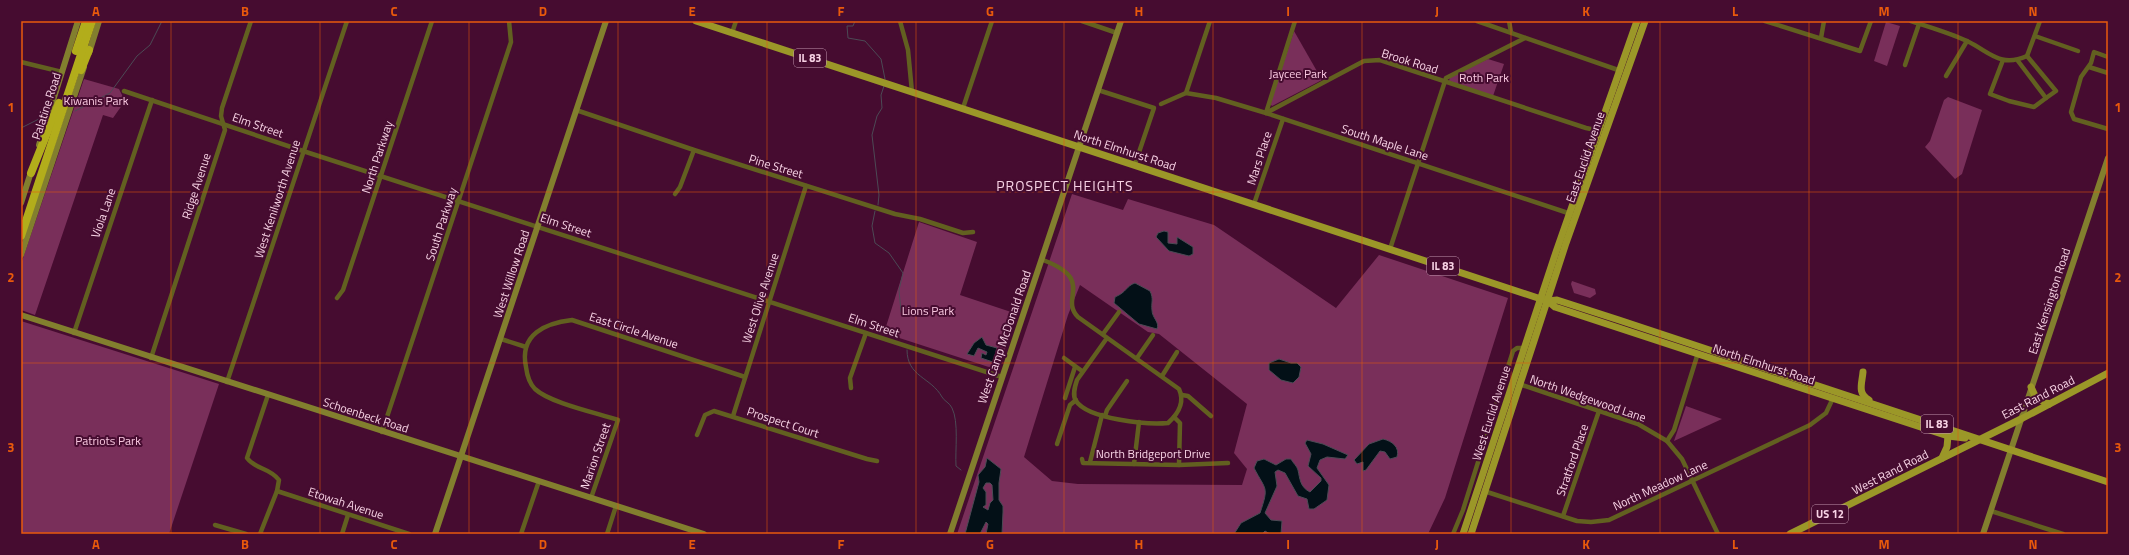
<svg xmlns="http://www.w3.org/2000/svg" width="2129" height="555" font-family="'Titillium Web',sans-serif">
	<style>
		.green { fill: #792f5a; fill-rule: evenodd }
		.water { fill: #031017; stroke: #4c4a55; fill-rule: evenodd }
		.lines { fill: none; stroke-linecap: round; stroke-linejoin: round }
		.stream { stroke: #4c4a55; stroke-width: 1 }
		.street { stroke: #626020; stroke-width: 4.5 }
		.secondary { stroke: #827f2e; stroke-width: 6 }
		.primary { stroke: #9b9728; stroke-width: 7 }
		.highway { stroke: #b2ad1b; stroke-width: 8 }
		.grid { fill: none; stroke: #e8590c; stroke-width: 1; stroke-opacity: 0.55 }
		.labels { text-anchor: middle; dominant-baseline: central; stroke-width: 4; stroke-linejoin: round; paint-order: stroke }
		.shield { fill: #460c30; stroke: #c397af; stroke-width: 1 }
		.shield-label { font-size: 11px; font-weight: bold; fill: #f8d3e5 }
		.street-label { font-size: 12px; fill: #f8d3e5; stroke: #460c30 }
		.park-label { font-size: 12px; fill: #f9c8e0; stroke: #460c30 }
		.quarter-label { font-size: 14px; letter-spacing: 1px; fill: #f8d3e5; stroke: #460c30 }
		.neatline { fill: none; stroke: #e8590c; stroke-width: 1.5 }
		.grid-label { font-size: 13px; text-anchor: middle; font-weight: bold; fill: #e8590c }
	</style>
	<rect width="100%" height="100%" fill="#460c30"/>
	<g class="green">
		<polygon points="1886,22 1900,26 1887,66 1874,61"/>
		<polygon points="1294,31 1322,80 1272,106 1270,104"/>
		<polygon points="1488,59 1504,64 1493,96 1449,81 1450,77"/>
		<polygon points="84,79 119,89 125,101 113,118 103,115 35,315 21,310 21,264"/>
		<polygon points="1948,97 1982,110 1962,174 1955,179 1925,147 1930,141 1944,100"/>
		<path d="M1072,194L1123,210L1128,199L1214,225L1336,308L1379,255L1508,298L1445,498L1428,534H957ZM1080,285L1148,332L1159,334L1247,404L1234,453L1247,469L1242,485L1078,484L1052,481L1024,457L1068,315Z"/>
		<polygon points="919,222 977,242 960,295 1017,314 998,370 884,333"/>
		<polygon points="1572,281 1595,289 1596,294 1590,298 1574,293 1571,284"/>
		<polygon points="21,321 219,384 169,534 21,534"/>
		<polygon points="1686,406 1722,419 1674,441"/>
	</g>
	<g class="water">
		<polygon points="1164,231 1168,232 1168,243 1177,244 1177,237 1193,247 1193,254 1189,256 1169,251 1156,237 1158,233"/>
		<path d="M1135,283L1150,291C1154,299 1151,303 1152,310C1152,318 1160,322 1157,329L1139,324L1114,303L1115,297C1127,292 1126,286 1135,283Z"/>
		<polygon points="982,337 986,345 997,348 993,362 981,358 982,353 986,355 987,352 978,348 974,356 967,354 974,343"/>
		<polygon points="1279,359 1291,363 1297,363 1301,367 1299,377 1293,383 1281,380 1269,370 1269,363"/>
		<path d="M1383,439C1392,441 1400,447 1397,457L1390,459L1385,452L1380,451L1366,470L1363,471V462L1357,464L1354,460L1369,444Z"/>
		<path d="M1307,440L1323,444L1348,455L1345,459L1327,457L1320,460L1317,468L1329,485L1327,500L1314,509H1309L1307,499L1298,496L1285,473L1278,470L1275,472L1277,486L1265,513L1271,520L1282,521L1281,534H1270L1265,531L1262,534H1234L1241,523L1260,513C1269,486 1266,491 1254,468L1257,461L1264,459L1276,465L1286,459H1291C1293,463 1297,466 1298,470C1300,479 1300,487 1310,492L1321,481V478L1308,466L1311,454L1305,443Z"/>
		<path d="M987,458L1001,469L999,483V500L1003,506V512L1002,534H986L988,524L986,522L980,534H965L979,482L978,475L985,467ZM986,483H990L992,485L993,500L990,503L988,510L983,507L986,505V492L983,488Z"/>
	</g>
	<g class="lines">
		<g class="stream">
			<polyline points="855,21 853,26 847,26 848,38 865,41 881,59 885,79"/>
			<polyline points="75,111 110,93 137,56 150,45 162,21"/>
			<polyline points="21,128 41,118"/>
			<polyline points="878,205 879,195 872,135 877,116 882,108 881,95 884,86"/>
			<polyline points="875,211 872,226 875,243 889,253 903,273 899,290 901,312"/>
			<path d="M907,350C907,377 931,377 942,397C944,401 950,403 952,408C959,422 955,450 956,466L961,470"/>
		</g>
		<g class="street">
			<polyline points="900,21 908,50 912,92"/>
			<polyline points="1082,21 1117,33"/>
			<polyline points="1477,21 1621,71"/>
			<polyline points="1509,21 1511,32"/>
			<polyline points="1765,21 1860,51 1871,21"/>
			<path d="M1911,21C1929,27 1950,33 1967,41C1990,52 2000,68 2027,56L2040,21"/>
			<polyline points="732,33 736,21"/>
			<polyline points="2035,36 2078,51"/>
			<polyline points="1821,38 1824,21"/>
			<polyline points="2027,56 2056,91 2046,98"/>
			<polyline points="2108,57 2094,52 2091,63 2081,77 2071,112 2074,119 2108,129"/>
			<polyline points="2003,60 1990,94 2009,101 2034,107 2046,98 2018,61"/>
			<polyline points="21,62 62,72"/>
			<polyline points="1905,65 1919,24"/>
			<polyline points="2089,67 2108,73"/>
			<polyline points="1946,76 1967,41"/>
			<polyline points="1098,90 1154,108 1135,164"/>
			<polyline points="124,91 303,151 1002,377"/>
			<polyline points="1186,93 1216,98 1266,113 1571,214"/>
			<polyline points="1161,104 1186,93 1210,21"/>
			<polyline points="963,108 992,21"/>
			<polyline points="576,110 694,150 895,214 920,219 963,233 973,232"/>
			<polyline points="1266,113 1364,61 1380,60 1586,128 1600,131"/>
			<polyline points="1266,113 1295,21"/>
			<polyline points="675,194 680,187 694,150"/>
			<polyline points="1254,204 1283,119"/>
			<polyline points="1390,249 1446,78 1525,38"/>
			<path d="M1043,260C1096,280 1059,298 1078,317L1179,389C1185,402 1178,414 1168,423C1147,425 1088,419 1076,401C1072,395 1075,386 1077,380L1107,338"/>
			<polyline points="337,298 343,290 432,21"/>
			<polyline points="74,333 152,100"/>
			<polyline points="1103,334 1119,312"/>
			<polyline points="501,339 526,347"/>
			<polyline points="151,358 225,130 221,116 222,108 251,21"/>
			<polyline points="1064,358 1082,371"/>
			<polyline points="1137,358 1153,335"/>
			<polyline points="1162,376 1177,352"/>
			<polyline points="227,382 347,21"/>
			<polyline points="1519,384 1638,424 1667,441 1682,459 1718,534"/>
			<polyline points="851,388 850,378 866,333"/>
			<polyline points="1182,395 1188,396 1211,416"/>
			<polyline points="1065,398 1075,367"/>
			<polyline points="733,416 806,186"/>
			<polyline points="1105,416 1107,410 1127,381"/>
			<polyline points="1174,417 1180,423 1179,465"/>
			<polyline points="382,432 511,42 509,21"/>
			<polyline points="697,435 705,415 714,411 867,459 877,461"/>
			<polyline points="1667,441 1674,430 1698,353"/>
			<polyline points="1057,444 1070,405 1076,400"/>
			<polyline points="1082,459 1083,463 1179,465 1228,463"/>
			<polyline points="1090,462 1102,415"/>
			<polyline points="1134,464 1139,422"/>
			<polyline points="277,491 409,534"/>
			<polyline points="1484,491 1577,521 1591,522 1609,520 1810,425 1826,413 1833,398"/>
			<path d="M591,498L618,420C597,413 550,403 535,389C529,383 527,375 526,367C519,334 546,323 572,320L745,377"/>
			<polyline points="1991,511 2063,534"/>
			<polyline points="1563,516 1599,411"/>
			<polyline points="215,525 246,534"/>
			<path d="M260,534L277,491L279,480C269,467 256,470 247,458L268,395"/>
			<polyline points="342,534 348,515"/>
			<polyline points="521,534 539,481"/>
			<polyline points="607,534 616,506"/>
			<polyline points="1453,534 1463,510 1513,351 1517,348 1525,348"/>
		</g>
		<g class="secondary">
			<polyline points="89,53 99,21"/>
			<polyline points="39,145 78,21"/>
			<polyline points="21,203 32,169"/>
			<polyline points="21,255 84,67"/>
			<polyline points="21,315 704,534"/>
			<polyline points="435,534 606,21"/>
			<polyline points="950,534 1121,21"/>
			<polyline points="1983,534 2108,158"/>
		</g>
		<g class="primary">
			<polyline points="696,21 1541,299 1548,301 1557,300 1619,320 2108,482"/>
			<polyline points="1548,301 1555,307 1948,436 1965,438"/>
			<path d="M1863,372C1862,384 1857,393 1869,400"/>
			<polyline points="2031,387 2036,398 2049,404"/>
			<polyline points="1942,458 1947,447 1948,436"/>
			<polyline points="1463,534 1556,252 1637,21"/>
			<polyline points="1471,534 1566,243 1645,21"/>
			<polyline points="1790,534 2021,419 2108,373"/>
		</g>
		<g class="highway">
			<polyline points="76,51 86,21"/>
			<polyline points="81,70 89,50"/>
			<polyline points="31,173 59,103"/>
			<polyline points="21,236 92,21"/>
		</g>
	</g>
	<path class="grid" d="M171,21V534M320,21V534M469,21V534M618,21V534M767,21V534M916,21V534M1064,21V534M1213,21V534M1362,21V534M1511,21V534M1660,21V534M1809,21V534M1958,21V534M21,192H2108M21,363H2108"/>
	<g class="labels">
		<g class="shield">
			<rect x="794" y="49" width="32" height="18" rx="3"/>
			<rect x="1427" y="257" width="32" height="18" rx="3"/>
			<rect x="1921" y="415" width="32" height="18" rx="3"/>
			<rect x="1812" y="505" width="36" height="18" rx="3"/>
		</g>
		<g class="shield-label">
			<text x="810" y="58">IL 83</text>
			<text x="1443" y="266">IL 83</text>
			<text x="1937" y="424">IL 83</text>
			<text x="1830" y="514">US 12</text>
		</g>
		<g class="street-label">
			<text transform="translate(1410 61) rotate(17)">Brook Road</text>
			<text transform="translate(46 106) rotate(-72)">Palatine Road</text>
			<text transform="translate(258 125) rotate(19)">Elm Street</text>
			<text transform="translate(1385 142) rotate(18)">South Maple Lane</text>
			<text transform="translate(1125 150) rotate(18)">North Elmhurst Road</text>
			<text transform="translate(377 157) rotate(-72)">North Parkway</text>
			<text transform="translate(1585 157) rotate(-71)">East Euclid Avenue</text>
			<text transform="translate(1259 158) rotate(-72)">Mars Place</text>
			<text transform="translate(776 166) rotate(17)">Pine Street</text>
			<text transform="translate(196 186) rotate(-72)">Ridge Avenue</text>
			<text transform="translate(277 199) rotate(-72)">West Kenilworth Avenue</text>
			<text transform="translate(103 213) rotate(-71)">Viola Lane</text>
			<text transform="translate(441 224) rotate(-72)">South Parkway</text>
			<text transform="translate(566 225) rotate(18)">Elm Street</text>
			<text transform="translate(511 274) rotate(-72)">West Willow Road</text>
			<text transform="translate(760 298) rotate(-72)">West Olive Avenue</text>
			<text transform="translate(2049 301) rotate(-72)">East Kensington Road</text>
			<text transform="translate(874 325) rotate(18)">Elm Street</text>
			<text transform="translate(634 330) rotate(18)">East Circle Avenue</text>
			<text transform="translate(1004 337) rotate(-71)">West Camp McDonald Road</text>
			<text transform="translate(1764 364) rotate(18)">North Elmhurst Road</text>
			<text transform="translate(2038 397) rotate(-27)">East Rand Road</text>
			<text transform="translate(1588 398) rotate(19)">North Wedgewood Lane</text>
			<text transform="translate(1491 413) rotate(-72)">West Euclid Avenue</text>
			<text transform="translate(366 415) rotate(18)">Schoenbeck Road</text>
			<text transform="translate(783 422) rotate(18)">Prospect Court</text>
			<text x="1153" y="453">North Bridgeport Drive</text>
			<text transform="translate(595 456) rotate(-71)">Marion Street</text>
			<text transform="translate(1572 460) rotate(-71)">Stratford Place</text>
			<text transform="translate(1890 472) rotate(-27)">West Rand Road</text>
			<text transform="translate(1660 485) rotate(-25)">North Meadow Lane</text>
			<text transform="translate(346 503) rotate(18)">Etowah Avenue</text>
		</g>
		<g class="park-label">
			<text x="1298" y="73">Jaycee Park</text>
			<text x="1484" y="77">Roth Park</text>
			<text x="96" y="100">Kiwanis Park</text>
			<text x="928" y="310">Lions Park</text>
			<text x="108" y="440">Patriots Park</text>
		</g>
		<g class="quarter-label">
			<text x="1065" y="185">PROSPECT HEIGHTS</text>
		</g>
	</g>
	<rect width="2129" height="555" fill="none" stroke="#460c30" stroke-width="44"/>
	<rect x="22" y="22" width="2085" height="511" class="neatline"/>
	<g class="grid-label">
		<text x="96" y="16">A</text>
		<text x="245" y="16">B</text>
		<text x="394" y="16">C</text>
		<text x="543" y="16">D</text>
		<text x="692" y="16">E</text>
		<text x="841" y="16">F</text>
		<text x="990" y="16">G</text>
		<text x="1139" y="16">H</text>
		<text x="1288" y="16">I</text>
		<text x="1437" y="16">J</text>
		<text x="1586" y="16">K</text>
		<text x="1735" y="16">L</text>
		<text x="1884" y="16">M</text>
		<text x="2033" y="16">N</text>
		<text x="11" y="112">1</text>
		<text x="2118" y="112">1</text>
		<text x="11" y="282">2</text>
		<text x="2118" y="282">2</text>
		<text x="11" y="452">3</text>
		<text x="2118" y="452">3</text>
		<text x="96" y="549">A</text>
		<text x="245" y="549">B</text>
		<text x="394" y="549">C</text>
		<text x="543" y="549">D</text>
		<text x="692" y="549">E</text>
		<text x="841" y="549">F</text>
		<text x="990" y="549">G</text>
		<text x="1139" y="549">H</text>
		<text x="1288" y="549">I</text>
		<text x="1437" y="549">J</text>
		<text x="1586" y="549">K</text>
		<text x="1735" y="549">L</text>
		<text x="1884" y="549">M</text>
		<text x="2033" y="549">N</text>
	</g>
</svg>
